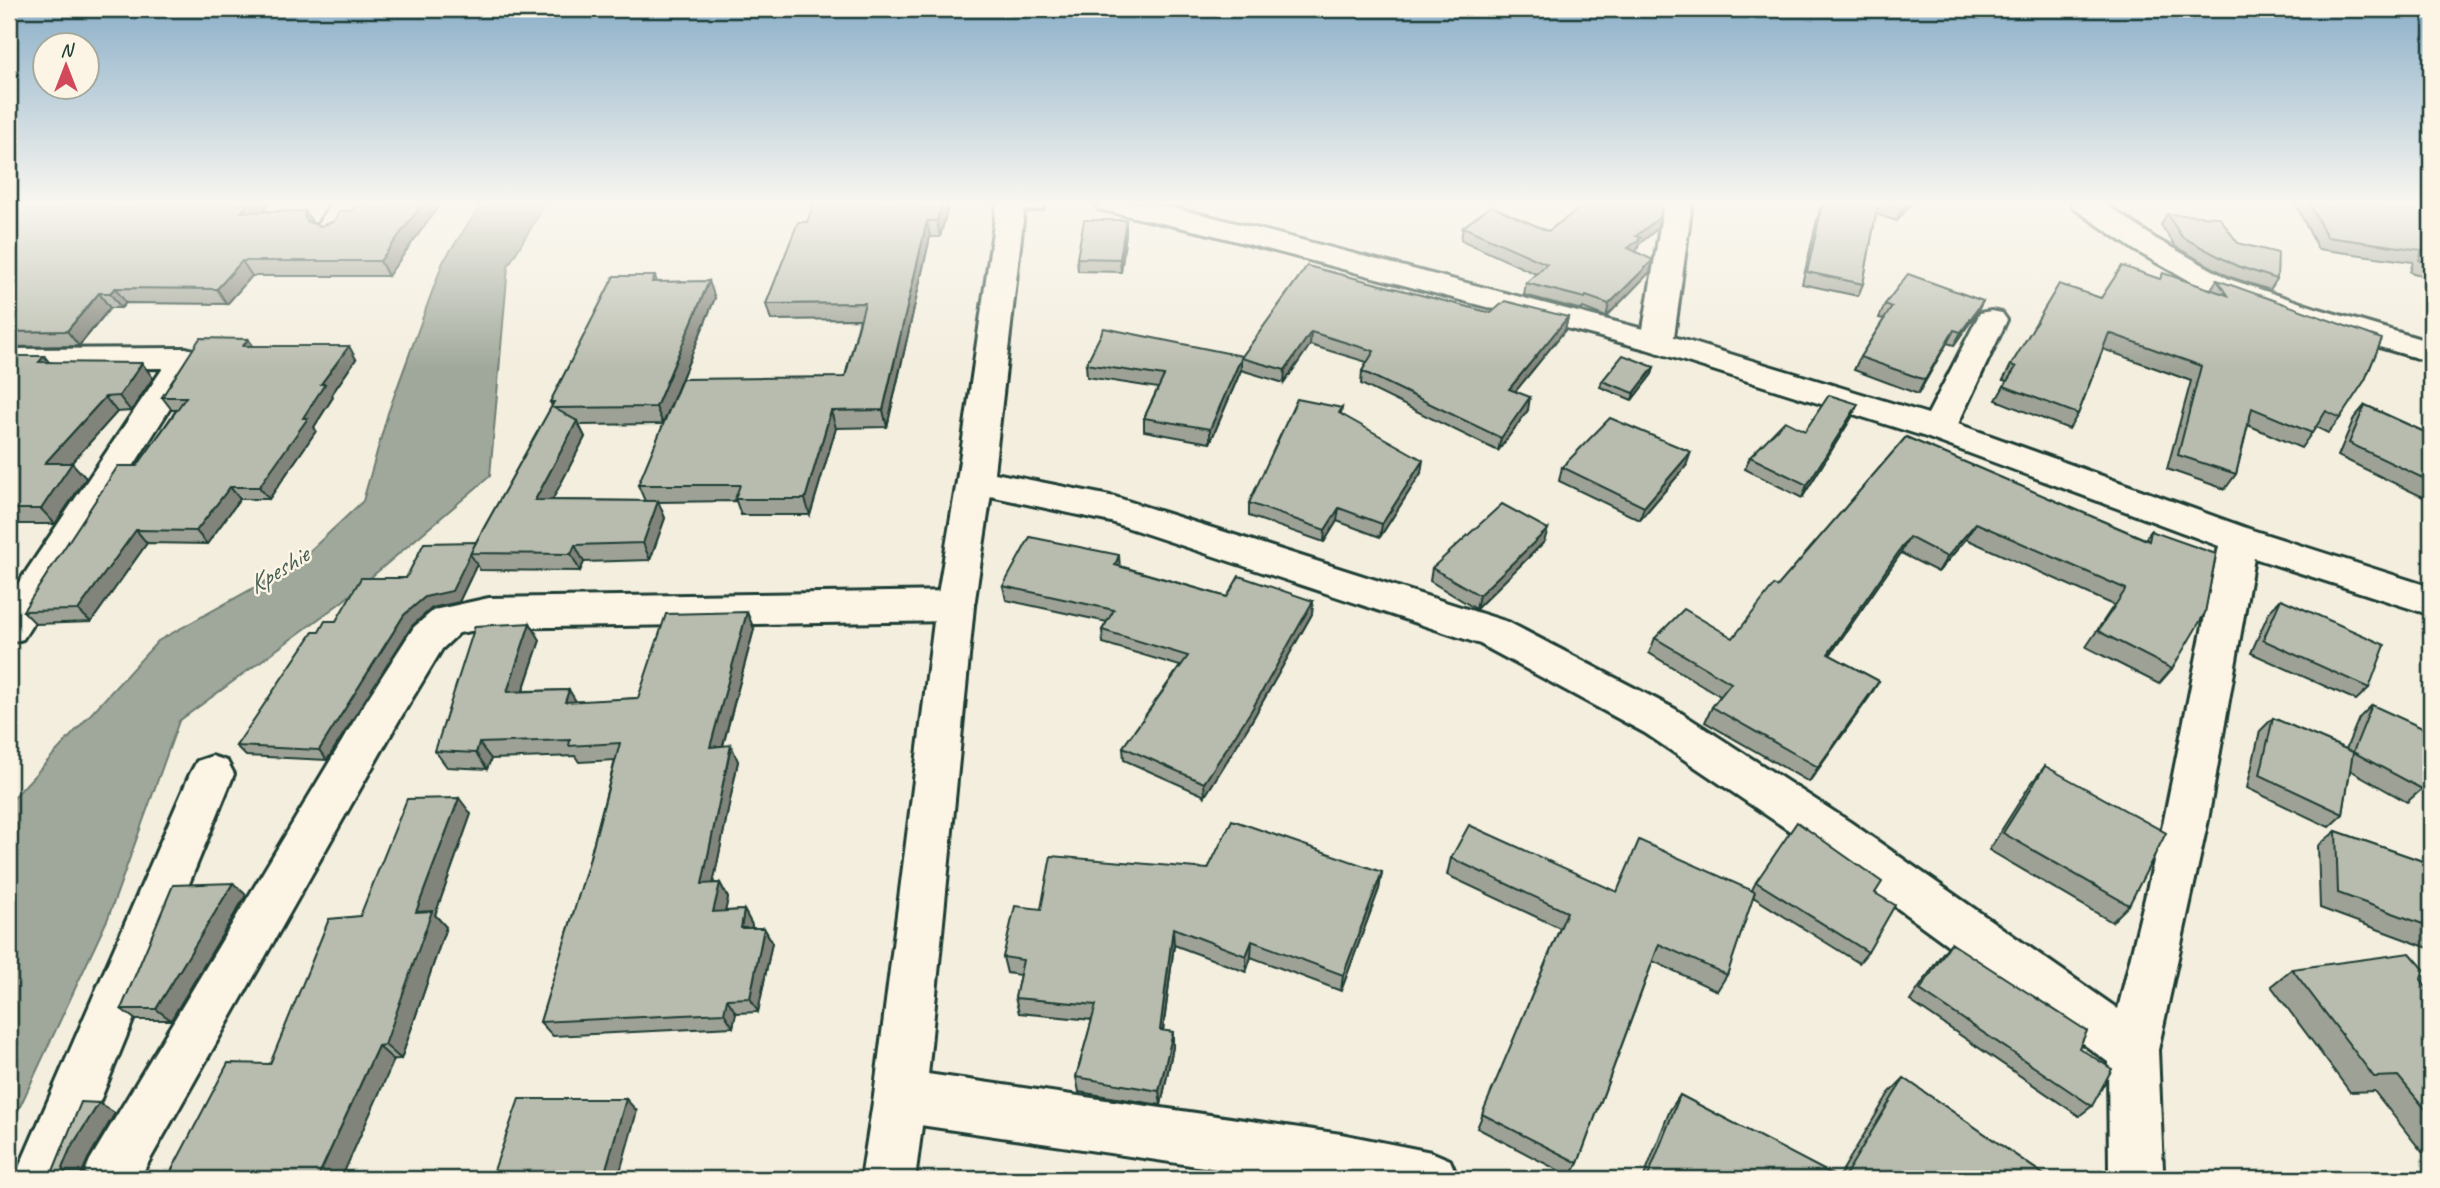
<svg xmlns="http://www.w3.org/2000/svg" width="2440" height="1188" font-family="Caveat,sans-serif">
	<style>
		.water { fill: #a0a89b; stroke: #6c7d72; stroke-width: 2 }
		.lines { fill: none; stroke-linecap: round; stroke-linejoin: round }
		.minor-casing { stroke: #1f3d34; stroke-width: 6 }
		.tertiary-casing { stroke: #1f3d34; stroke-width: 6 }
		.minor { fill: #fcf5e5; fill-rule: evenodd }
		.tertiary { fill: #fcf5e5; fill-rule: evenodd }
		.wall { fill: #9ea296; stroke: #1f3d34; stroke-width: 2 }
		.shaded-wall { fill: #81847a; stroke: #1f3d34; stroke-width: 2 }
		.building { fill: #b8bcae; stroke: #1f3d34; stroke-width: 2 }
		.labels { text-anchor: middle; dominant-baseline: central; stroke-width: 5; stroke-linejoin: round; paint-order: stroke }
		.water-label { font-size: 26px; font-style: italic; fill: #465d53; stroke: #fcf5e5 }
	</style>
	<rect width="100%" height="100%" fill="#f3eede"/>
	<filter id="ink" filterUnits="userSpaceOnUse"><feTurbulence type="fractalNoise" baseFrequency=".0143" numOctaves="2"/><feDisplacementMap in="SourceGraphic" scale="14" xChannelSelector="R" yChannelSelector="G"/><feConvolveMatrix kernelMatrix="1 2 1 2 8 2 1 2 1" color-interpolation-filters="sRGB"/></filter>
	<g filter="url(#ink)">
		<polygon class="water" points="482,203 546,203 508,266 490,476 343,601 179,721 108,918 9,1130 9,803 158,641 295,565 363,501 388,413 443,262"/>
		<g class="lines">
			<g class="minor-casing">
				<g id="minor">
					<polygon points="331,203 359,203 339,235 329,238 319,235 315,229"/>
					<polygon points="997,203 1046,203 1042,209 1011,212 1001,210"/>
					<polygon points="1094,203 1148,203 1209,216 1643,329 1664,203 1692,203 1674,337 1928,414 1980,313 1991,311 2002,313 2007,320 1958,424 2252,530 2431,587 2431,615 2254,558 2208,820 2158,1050 2163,1170 2160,1179 2106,1179 2109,1170 2108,1062 1818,850 1645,733 1480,644 1111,522 962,490 957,481 962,472 975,469 1115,497 1508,622 1675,709 1850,822 2118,1009 2164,820 2219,546 1926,437 1646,349 1206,233 1098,209"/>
					<polygon points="2071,203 2104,203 2156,239 2229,279 2319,309 2431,342 2431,362 2297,323 2207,291 2136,251 2075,209"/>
					<polygon points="186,348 197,351 202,358 23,639 9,643 9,597 163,368 9,369 9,349"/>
					<polygon points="955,591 969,596 974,606 969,616 955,621 489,628 459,633 442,649 398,722 139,1179 82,1179 90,1160 368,698 414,627 434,610 489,598"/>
					<polygon points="212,756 227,761 234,774 68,1179 14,1179 190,774 197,761"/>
					<polygon points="900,1070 1341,1134 1431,1152 1450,1160 1458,1179 1285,1179 900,1122 882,1114 874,1096 882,1078"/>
				</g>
			</g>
			<g class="tertiary-casing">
				<polygon id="tertiary" points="997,203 1025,203 993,481 974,606 926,1096 915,1179 861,1179 874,1096 936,606 957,481"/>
			</g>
			<use href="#minor" class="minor"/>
			<use href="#tertiary" class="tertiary"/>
		</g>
		<g class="wall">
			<polygon points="9,203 263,211 305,211 313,223 320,226 333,222 352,211 358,203 388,276 252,276 227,304 126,303 121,308 110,308 79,346 9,347"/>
			<polygon points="949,203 940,237 930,237 887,427 836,428 810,515 741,515 736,501 658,502 665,518 650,560 584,562 580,571 480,570 477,564 459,602 432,608 412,626 327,760 246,756 236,746 319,632 406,578 476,542 552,406 550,402 655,276 657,282 715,298 663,424 579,425 585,437 552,500 645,501 638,485 845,377 860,319 771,320 766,304 807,222"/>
			<polygon points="1821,203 1912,203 1897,221 1876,214 1863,284 1858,296 1802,284"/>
			<polygon points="2295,203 2431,203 2431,278 2410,272 2413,262 2318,249"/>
			<polygon points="2167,214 2277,279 2270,290 2230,277 2176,247 2161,225"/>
			<polygon points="1463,227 1548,231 1657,229 1639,244 1636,252 1650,272 1606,317 1583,308 1582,310 1524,295 1526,283 1536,274 1461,240"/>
			<polygon points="1126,233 1121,272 1078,271 1077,258"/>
			<polygon points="1307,266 1491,313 1568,317 1565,330 1515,391 1528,410 1498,451 1361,384 1362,371 1367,362 1310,345 1284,383 1241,370 1210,443 1144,431 1144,418 1158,388 1087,377 1086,364 1242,357"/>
			<polygon points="2160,279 2211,289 2217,280 2340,418 2328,433 2316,427 2301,448 2248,425 2236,474 2225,489 2167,469 2191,381 2103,349 2078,414 2069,429 1996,400 2007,381 2003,380 2011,365"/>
			<polygon points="1983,301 1976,314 1954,345 1947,343 1918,394 1854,370 1860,357 1884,319 1879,318 1885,304"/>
			<polygon points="2431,302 2431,335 2422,332"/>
			<polygon points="248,339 253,346 356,359 332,394 333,397 314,427 316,431 269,499 240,499 207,544 147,543 91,622 36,624 23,611 137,466 176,410 172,410 162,397"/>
			<polygon points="9,356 44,356 49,362 153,378 131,411 117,412 71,463 86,478 55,524 14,524 9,530"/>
			<polygon points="1654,367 1652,374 1632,400 1600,387 1602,381"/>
			<polygon points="2365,405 2431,435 2431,501 2338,456 2354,418"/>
			<polygon points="1342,408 1341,414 1421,473 1380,537 1337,521 1324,542 1249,516 1249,503"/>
			<polygon points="1852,417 1802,498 1745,469 1750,457 1805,431"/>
			<polygon points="1906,437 2145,539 2151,531 2172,669 2159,684 2086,647 2114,605 1966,539 1938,572 1901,553 1830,655 1879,681 1870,696 1809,782 1705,722 1712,707 1720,696 1649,653 1655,638 1733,638"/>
			<polygon points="1686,466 1640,520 1559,481 1562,467"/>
			<polygon points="1544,542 1476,609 1430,581 1432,568"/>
			<polygon points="1120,566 1227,597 1313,601 1312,614 1250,724 1205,796 1124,760 1123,747 1180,666 1103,643 1102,630 1107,622 1006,600 1003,586"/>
			<polygon points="2281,599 2369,688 2356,700 2251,653 2269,612"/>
			<polygon points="530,623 540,640 523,691 569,690 576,702 638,698 754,629 723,746 738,761 713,883 720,883 728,898 725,911 744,910 752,925 752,928 764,928 772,942 758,1012 736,1013 733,1027 553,1036 540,1022 588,865 615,760 579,762 575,756 491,759 487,769 447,767 435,751"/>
			<polygon points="2372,705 2422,789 2407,802 2350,770 2343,814 2329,827 2247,788 2260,731 2273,718 2346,749 2359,718"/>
			<polygon points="2045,766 2129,905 2112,922 1989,850 2030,785"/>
			<polygon points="471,814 435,915 446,927 401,1059 270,1064 360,916"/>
			<polygon points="2336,831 2431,864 2431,949 2320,908 2318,846"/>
			<polygon points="1451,858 1617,892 1752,890 1756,882 1875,893 1868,952 1859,963 1753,897 1727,975 1717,991 1653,961 1578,1163 1571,1177 1477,1128 1560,928 1447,875"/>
			<polygon points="1208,869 1382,872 1379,889 1341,991 1251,957 1246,972 1174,945 1163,1031 1173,1032 1173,1047 1161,1105 1079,1092 1076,1077 1092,1020 1019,1013 1015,998 1020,975 1007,973 1003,957 1041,909"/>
			<polygon points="246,895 171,1020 136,1020 121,1009"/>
			<polygon points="1951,943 2079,1048 2092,1106 2079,1116 1910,1001 1941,955"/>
			<polygon points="2292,969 2421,979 2431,996 2431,1151 2422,1152 2374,1091 2350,1092 2271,986"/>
			<polygon points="1904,1078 2050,1179 1643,1179 1670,1110 1680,1095 1838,1178 1889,1093"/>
		</g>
		<g class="shaded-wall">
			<polygon points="249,203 270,203 250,226 241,212"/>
			<polygon points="423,203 441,203 388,276 380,261"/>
			<polygon points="942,203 949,203 940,237 937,221"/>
			<polygon points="1907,203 1912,203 1897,221 1902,210"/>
			<polygon points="305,211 314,226 313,230 304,216"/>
			<polygon points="1660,217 1657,229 1639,244 1637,251 1625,261 1628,248 1636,236"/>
			<polygon points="1126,220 1126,233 1121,272 1120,259"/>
			<polygon points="927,221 930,237 887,427 883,410"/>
			<polygon points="1653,260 1650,272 1606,317 1609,304"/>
			<polygon points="242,261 252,276 227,304 217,289"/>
			<polygon points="709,281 715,298 663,424 656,407"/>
			<polygon points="115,288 126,303 121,308 110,293"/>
			<polygon points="99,293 110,308 79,346 67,331"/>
			<polygon points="1983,301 1976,314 1954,345 1961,332"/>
			<polygon points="1568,317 1565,330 1507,402 1509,389"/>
			<polygon points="1954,330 1947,343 1918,394 1925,380"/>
			<polygon points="1311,332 1310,345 1284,383 1285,370"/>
			<polygon points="248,339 257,351 243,346"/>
			<polygon points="349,346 356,359 332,394 333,397 314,427 316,431 269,499 259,487 321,384"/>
			<polygon points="44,356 56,371 39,362"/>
			<polygon points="1241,358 1241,370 1210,443 1210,429"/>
			<polygon points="142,363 153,378 131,411 119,396"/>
			<polygon points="1654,367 1652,374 1632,400 1634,393"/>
			<polygon points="105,397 117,412 58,478 45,463"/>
			<polygon points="1530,397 1528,410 1498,451 1501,438"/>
			<polygon points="1858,404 1852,417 1802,498 1807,485"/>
			<polygon points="831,411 836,428 810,515 805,499"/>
			<polygon points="577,421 585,437 544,516 535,500"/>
			<polygon points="1691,452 1686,466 1640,520 1644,507"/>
			<polygon points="1423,460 1421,473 1380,537 1382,524"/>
			<polygon points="72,463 86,478 55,524 41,509"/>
			<polygon points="230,487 240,499 207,544 196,531"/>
			<polygon points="658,501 665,518 650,560 643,543"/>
			<polygon points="1339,508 1337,521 1324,542 1325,530"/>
			<polygon points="9,519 14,524 9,530"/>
			<polygon points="1976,523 1966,539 1938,572 1947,557"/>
			<polygon points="1548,529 1544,542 1476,609 1479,595"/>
			<polygon points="136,530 147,543 91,622 78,610"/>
			<polygon points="1909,537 1901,553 1820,669 1828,654"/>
			<polygon points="575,545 584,562 580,571 571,554"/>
			<polygon points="470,554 477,564 459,602 432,608 412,626 327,760 319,750 404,615"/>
			<polygon points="1119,555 1120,569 1115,565"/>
			<polygon points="1313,601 1312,614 1250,724 1205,796 1204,783"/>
			<polygon points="747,612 754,629 718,763 710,747"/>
			<polygon points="530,623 540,640 517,708 507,692"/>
			<polygon points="1879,681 1870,696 1809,782 1818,767"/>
			<polygon points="569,690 579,706 565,702"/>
			<polygon points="479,743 491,759 487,769 476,753"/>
			<polygon points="731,745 738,761 710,899 702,884"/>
			<polygon points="459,798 471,814 435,915 446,927 401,1059 385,1045 416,912"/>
			<polygon points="1382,872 1379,889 1341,991 1343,975"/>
			<polygon points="233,883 246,895 171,1020 156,1009"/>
			<polygon points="720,883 728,898 722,927 713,912"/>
			<polygon points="744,910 752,925 749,943 741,928"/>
			<polygon points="764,928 772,942 758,1012 750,998"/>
			<polygon points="1173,928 1174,945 1161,1045 1160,1030"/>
			<polygon points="1252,941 1251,957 1246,972 1246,956"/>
			<polygon points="727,999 736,1013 733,1027 724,1013"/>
			<polygon points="1173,1032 1173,1047 1161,1105 1159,1091"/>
			<polygon points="378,1046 394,1060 341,1179 317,1179"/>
			<polygon points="626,1099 637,1111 618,1179 603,1179"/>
			<polygon points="99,1103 115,1113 88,1159 81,1175 83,1172 96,1179 78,1179 64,1172 62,1168 70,1149"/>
		</g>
		<g class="building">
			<polygon points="9,203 249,203 241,212 305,211 304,216 308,222 320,226 333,222 340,211 352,211 358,203 423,203 380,261 242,261 217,289 115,288 110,293 99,293 67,331 9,332"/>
			<polygon points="814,203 942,203 937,221 927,221 883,410 831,411 805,499 735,499 740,485 638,485 682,379 845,377 865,303 766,304 798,222 807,222"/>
			<polygon points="1587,203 1663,203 1660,217 1636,236 1641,238 1628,248 1653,260 1609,304 1586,296 1585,298 1526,283 1547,264 1463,227 1491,206 1548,231"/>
			<polygon points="1823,203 1878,203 1863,284 1807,272"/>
			<polygon points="1882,203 1907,203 1902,210"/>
			<polygon points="2309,203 2431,203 2431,264 2419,260 2422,250 2327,237"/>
			<polygon points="2167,214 2219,217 2238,243 2278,253 2277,279 2237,266 2182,237"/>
			<polygon points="1084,220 1126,220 1120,259 1077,258"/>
			<polygon points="1307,266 1491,313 1505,301 1568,317 1509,389 1530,397 1501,438 1362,371 1374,351 1311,332 1285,370 1241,358"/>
			<polygon points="2122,266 2160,279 2163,273 2227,295 2217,280 2382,339 2365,380 2340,418 2326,411 2312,433 2252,408 2236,474 2178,455 2201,366 2109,333 2078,414 2004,386 2016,367 2011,365 2059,284 2101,298"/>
			<polygon points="1908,274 1983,301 1961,332 1954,330 1925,380 1860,357 1892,307 1885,304"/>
			<polygon points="614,276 655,276 652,282 709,281 656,407 554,408 577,421 535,500 658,501 643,543 575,545 571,554 470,553 554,402 550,402"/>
			<polygon points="1104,328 1242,356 1210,429 1144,418 1164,376 1086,364"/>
			<polygon points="200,338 248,339 243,346 349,346 321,384 325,384 303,418 308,418 259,487 230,487 196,531 136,530 78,610 23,611 118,466 137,466 186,397 162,397"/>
			<polygon points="1623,355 1654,367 1634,393 1602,381"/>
			<polygon points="9,356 44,356 39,362 142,363 119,396 105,397 45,463 72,463 41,509 9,509"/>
			<polygon points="1829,395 1858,404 1807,485 1750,457 1785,421 1805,431"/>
			<polygon points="1297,399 1342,408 1339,413 1423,460 1382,524 1339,508 1325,530 1249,503"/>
			<polygon points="2365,405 2431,435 2431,482 2349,443"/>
			<polygon points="1610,418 1691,452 1644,507 1562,467"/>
			<polygon points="1906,437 2149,541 2151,531 2216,554 2205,613 2172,669 2098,631 2126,589 1976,523 1947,557 1909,537 1828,654 1879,681 1818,767 1712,707 1731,683 1655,638 1684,609 1733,638 1774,585 1777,587"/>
			<polygon points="1502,504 1548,529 1479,595 1432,568"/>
			<polygon points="1030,537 1119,555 1115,565 1227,597 1239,576 1313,601 1251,711 1204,783 1123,747 1188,656 1102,630 1114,610 1003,586"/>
			<polygon points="476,542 452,591 425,597 404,615 319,750 236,746 313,632 319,632 325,621 336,621 361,578 406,578 424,543"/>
			<polygon points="2281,599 2385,645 2369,688 2263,640"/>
			<polygon points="747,612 710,747 731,745 702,884 720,883 713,912 744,910 741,928 764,928 750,998 727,999 724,1013 540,1022 588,865 620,743 569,746 570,740 479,743 476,753 435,751 475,626 530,623 507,692 569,690 565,702 638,698 666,614"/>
			<polygon points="2372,705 2431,732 2431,763 2422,789 2353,752"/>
			<polygon points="2273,718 2353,752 2343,814 2260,775"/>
			<polygon points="2045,766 2166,833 2129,905 2003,833"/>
			<polygon points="459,798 416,912 432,911 385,1045 378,1046 317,1179 167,1179 228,1063 270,1064 329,919 360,916 407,799"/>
			<polygon points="1232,820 1382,872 1343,975 1252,941 1246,956 1173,928 1160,1030 1173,1032 1159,1091 1076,1077 1096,1005 1015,998 1023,960 1003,957 1015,906 1041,909 1051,856 1208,869"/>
			<polygon points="1797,822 1882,882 1875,893 1895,905 1868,952 1756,882"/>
			<polygon points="1469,825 1617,892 1639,840 1755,892 1727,975 1659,944 1578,1163 1482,1114 1567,912 1451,858"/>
			<polygon points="2336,831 2431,864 2431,927 2338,893"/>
			<polygon points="233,883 156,1009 121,1009 173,885"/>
			<polygon points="1951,943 2087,1031 2079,1048 2112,1069 2092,1106 1920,990"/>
			<polygon points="2410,953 2424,969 2421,979 2431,996 2431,1116 2398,1076 2374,1077 2292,969"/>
			<polygon points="1904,1078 2050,1179 1843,1179"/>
			<polygon points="1680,1095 1841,1179 1647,1179"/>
			<polygon points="519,1099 626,1099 603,1179 491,1179"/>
			<polygon points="81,1102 99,1103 70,1149 62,1168 64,1172 83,1172 78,1179 34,1178 38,1172 53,1171"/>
		</g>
	</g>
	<linearGradient id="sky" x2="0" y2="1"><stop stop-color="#8bafc9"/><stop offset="0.55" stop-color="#faf7f0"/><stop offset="1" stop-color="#faf7f0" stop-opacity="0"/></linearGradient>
	<rect width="2440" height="369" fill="url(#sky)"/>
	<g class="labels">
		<g class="water-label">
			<text transform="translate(278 570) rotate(-32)">Kpeshie</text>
		</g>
	</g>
	<rect width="2440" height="1188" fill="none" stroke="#fcf5e5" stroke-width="35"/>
	<rect x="18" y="18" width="2405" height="1153" fill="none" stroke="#1f3d34" stroke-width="2.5" filter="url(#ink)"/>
	<g transform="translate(66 66)"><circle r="33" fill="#fcf5e5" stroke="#a4ab9e" stroke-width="2"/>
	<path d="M0-5L12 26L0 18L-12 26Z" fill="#d1495b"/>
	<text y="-10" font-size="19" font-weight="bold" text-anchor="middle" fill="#1f3d34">N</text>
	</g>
</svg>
